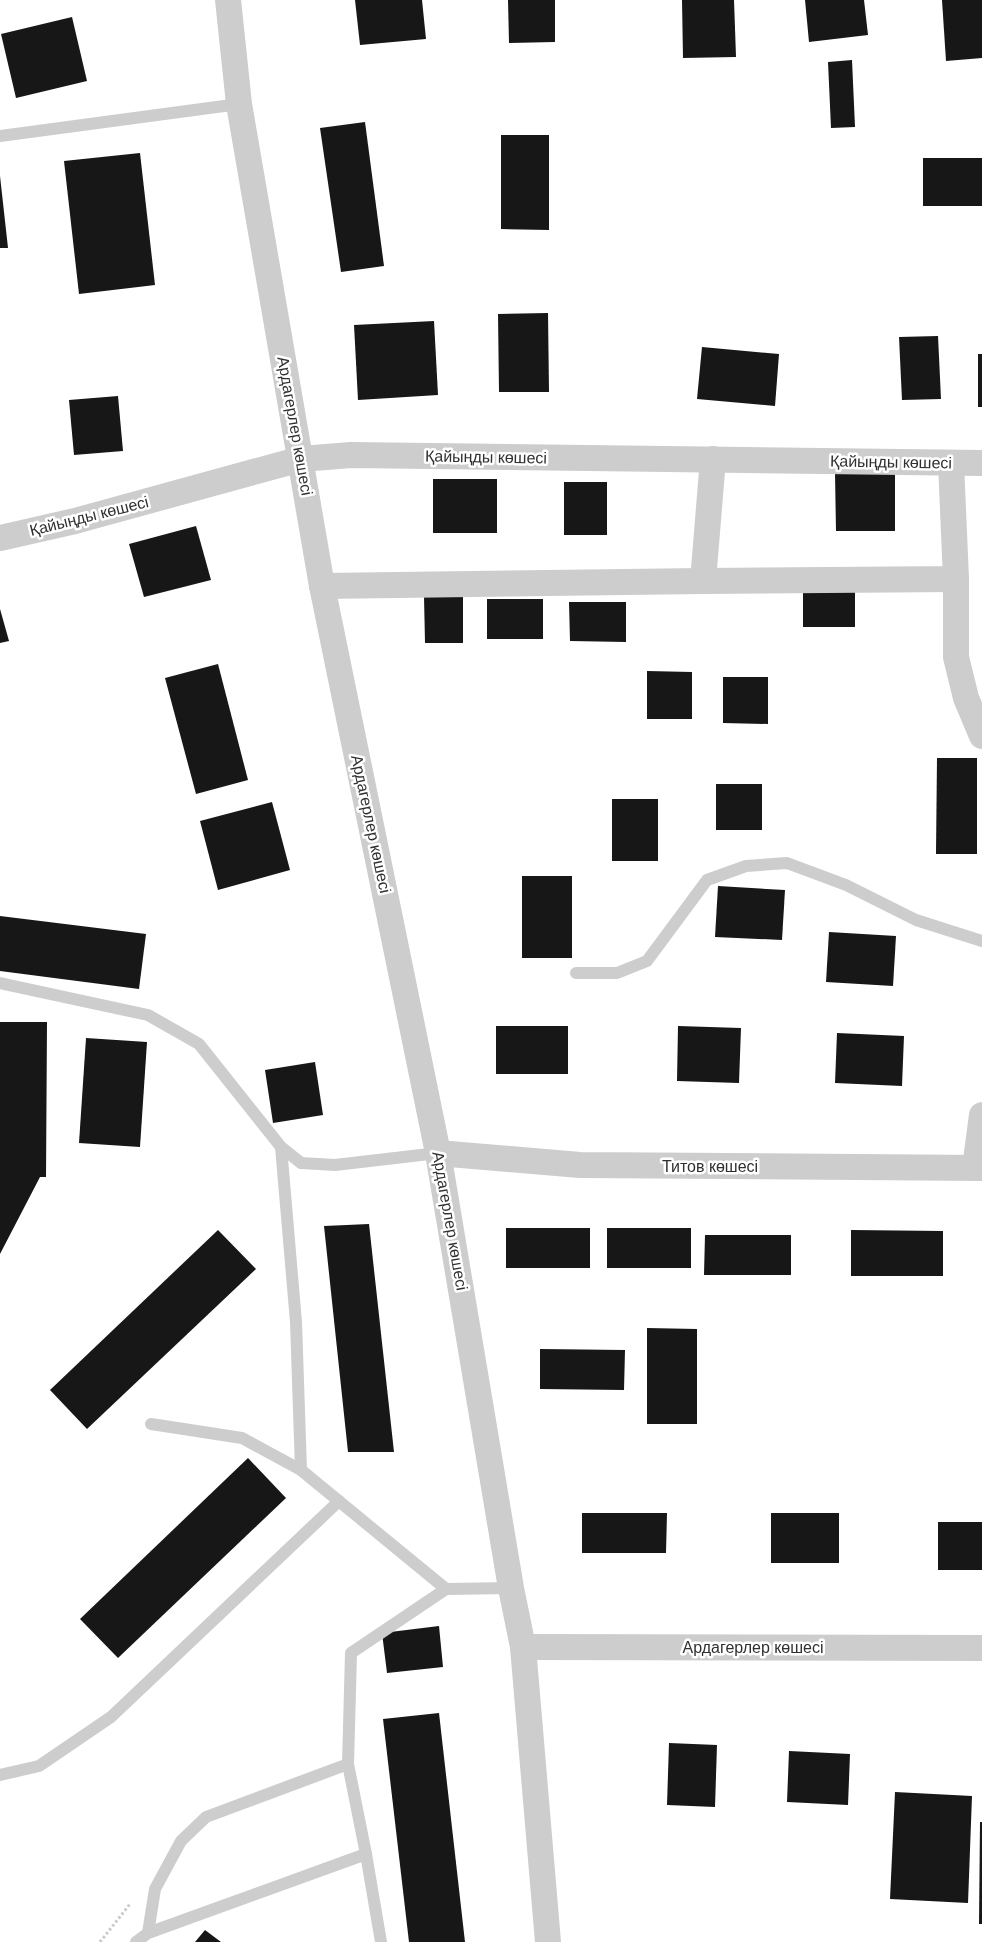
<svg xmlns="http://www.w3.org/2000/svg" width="982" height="1942" font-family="Arial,sans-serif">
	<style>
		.building { fill: #171717 }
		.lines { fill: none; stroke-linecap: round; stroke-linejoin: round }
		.path { stroke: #cacaca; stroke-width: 3; stroke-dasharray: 2.5 2.5; stroke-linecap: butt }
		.service { stroke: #cdcdcd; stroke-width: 12 }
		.minor { stroke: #cdcdcd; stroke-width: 26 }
		.labels { text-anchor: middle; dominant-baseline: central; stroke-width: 5; stroke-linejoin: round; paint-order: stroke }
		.street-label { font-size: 16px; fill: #303030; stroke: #fff }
	</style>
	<rect width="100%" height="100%" fill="#fff"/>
	<g class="building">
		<polygon points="355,0 422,0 426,39 360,45"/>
		<polygon points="508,0 555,0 555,42 509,43"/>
		<polygon points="682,0 734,0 736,57 683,58"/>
		<polygon points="805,0 864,0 868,35 809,42"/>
		<polygon points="942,0 982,0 982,58 946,61"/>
		<polygon points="72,17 87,81 16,98 1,34"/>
		<polygon points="852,60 855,127 831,128 828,62"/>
		<polygon points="365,122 384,266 341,272 320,128"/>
		<polygon points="501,135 549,135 549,230 501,229"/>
		<polygon points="140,153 155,285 79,294 64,161"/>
		<rect x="923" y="158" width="59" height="48"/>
		<polygon points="0,176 8,248 0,248"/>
		<polygon points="548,313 549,392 499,392 498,314"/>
		<polygon points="434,321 438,395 358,400 354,325"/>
		<polygon points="938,336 941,399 902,400 899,337"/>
		<polygon points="702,347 779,354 775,406 697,399"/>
		<rect x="978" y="354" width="4" height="53"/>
		<polygon points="118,396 123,451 74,455 69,400"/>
		<polygon points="835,473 895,473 895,531 836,531"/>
		<rect x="433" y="479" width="64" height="54"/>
		<rect x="564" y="482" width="43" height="53"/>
		<polygon points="196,526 211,580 144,597 129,544"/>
		<rect x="803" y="586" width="52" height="41"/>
		<polygon points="424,596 463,597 463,643 425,643"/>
		<rect x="487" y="599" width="56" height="40"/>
		<polygon points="569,602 626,602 626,642 570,641"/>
		<polygon points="0,609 9,641 0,643"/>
		<polygon points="218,664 248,780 196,794 165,678"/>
		<polygon points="647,671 692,672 692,719 647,719"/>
		<polygon points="723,677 768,677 768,724 723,723"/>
		<polygon points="937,758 977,758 977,854 936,854"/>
		<rect x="716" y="784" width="46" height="46"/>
		<rect x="612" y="799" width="46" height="62"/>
		<polygon points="272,802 290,870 218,890 200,821"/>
		<rect x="522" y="876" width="50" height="82"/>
		<polygon points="718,886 785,890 782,940 715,937"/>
		<polygon points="0,916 146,934 139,989 0,971"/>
		<polygon points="829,932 896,936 893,986 826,982"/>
		<polygon points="0,1022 47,1022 46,1177 40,1177 0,1254"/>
		<rect x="496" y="1026" width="72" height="48"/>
		<polygon points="678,1026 741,1028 739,1083 677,1081"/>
		<polygon points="837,1033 904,1036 902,1086 835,1083"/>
		<polygon points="86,1038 147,1042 140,1147 79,1143"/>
		<polygon points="315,1062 323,1115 273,1123 265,1070"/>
		<polygon points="369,1224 394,1452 348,1452 324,1226"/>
		<rect x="506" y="1228" width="84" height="40"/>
		<rect x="607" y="1228" width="84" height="40"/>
		<polygon points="218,1230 256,1269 87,1429 50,1390"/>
		<polygon points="851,1230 943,1231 943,1276 851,1276"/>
		<polygon points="705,1235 791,1235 791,1275 704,1275"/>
		<polygon points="647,1328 697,1329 697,1424 647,1424"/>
		<polygon points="540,1349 625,1350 624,1390 540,1389"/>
		<polygon points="248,1458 286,1498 118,1658 80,1619"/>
		<polygon points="582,1513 667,1513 666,1553 582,1553"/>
		<rect x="771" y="1513" width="68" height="50"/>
		<rect x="938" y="1522" width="44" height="48"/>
		<polygon points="439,1626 443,1667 387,1673 382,1633"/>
		<polygon points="439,1713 465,1942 409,1942 383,1719"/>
		<polygon points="669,1743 717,1745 715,1807 667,1805"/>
		<polygon points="789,1751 850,1754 848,1805 787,1802"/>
		<polygon points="895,1792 972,1796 968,1903 890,1899"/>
		<polygon points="980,1822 982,1822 982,1924 979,1924"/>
		<polygon points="205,1930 221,1942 195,1942"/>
	</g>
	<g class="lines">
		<polyline class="path" points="100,1942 130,1904"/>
		<g class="service">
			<polyline points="0,136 239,104"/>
			<polyline points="576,973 617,973 647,961 707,880 746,866 787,863 846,885 916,920 982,941"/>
			<polyline points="0,983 148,1015 199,1044 281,1147 301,1163 335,1165 438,1153"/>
			<polyline points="281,1147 296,1322 301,1470"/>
			<polyline points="151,1424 242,1438 301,1470 446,1589"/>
			<polyline points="0,1775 39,1766 111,1717 339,1501"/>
			<polyline points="148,1933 155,1889 181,1841 206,1817 348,1764"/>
			<polyline points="136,1942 148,1933 366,1854"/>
			<polyline points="381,1942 366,1854 348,1764 351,1653 446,1589 511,1588"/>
		</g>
		<g class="minor">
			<polyline points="228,0 239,104 322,586 438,1153 511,1588 523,1647 548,1942"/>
			<polyline points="0,538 75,521 301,459 351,455 982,463"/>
			<polyline points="956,579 956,657 966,698 982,736"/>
			<polyline points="703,581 713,459"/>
			<polyline points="322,586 703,581 956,579 951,463"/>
			<polyline points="438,1153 580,1165 982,1168"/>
			<polyline points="975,1168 982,1115"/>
			<polyline points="523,1647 982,1648"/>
		</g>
	</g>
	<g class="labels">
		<g class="street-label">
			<text transform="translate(295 426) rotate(80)">Ардагерлер көшесі</text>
			<text transform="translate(486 457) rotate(1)">Қайыңды көшесі</text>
			<text transform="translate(891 462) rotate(1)">Қайыңды көшесі</text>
			<text transform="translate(89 516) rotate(-14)">Қайыңды көшесі</text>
			<text transform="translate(371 824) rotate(78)">Ардагерлер көшесі</text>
			<text x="710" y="1166">Титов көшесі</text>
			<text transform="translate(450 1221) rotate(80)">Ардагерлер көшесі</text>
			<text x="753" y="1647">Ардагерлер көшесі</text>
		</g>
	</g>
</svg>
